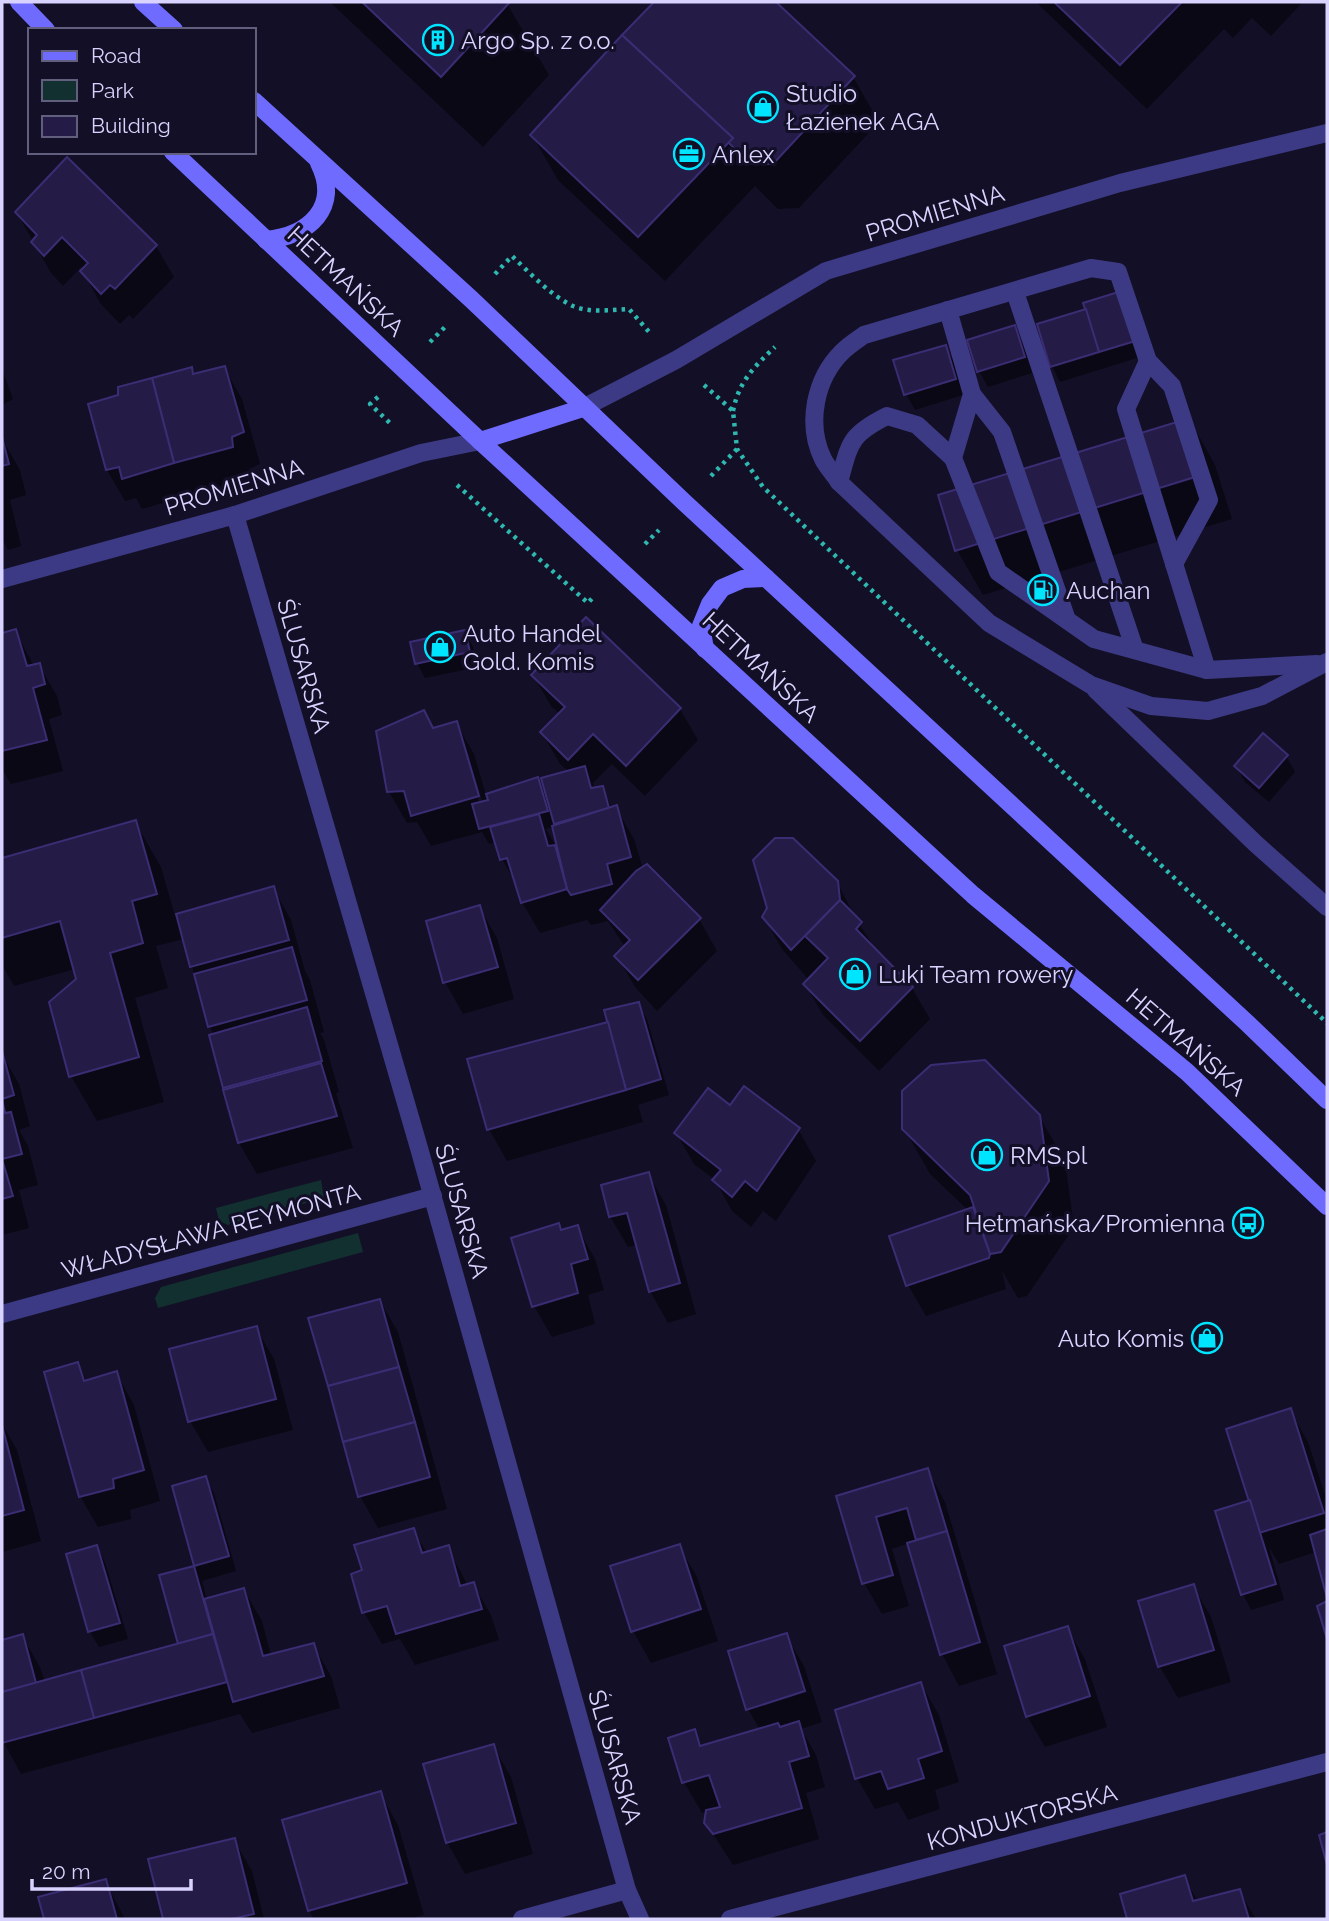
<svg xmlns="http://www.w3.org/2000/svg" width="1329" height="1921" font-family="Raleway,sans-serif">
	<style>
		.green { fill: #12302f }
		.shadow { fill: #0007; fill-rule: evenodd }
		.building { fill: #241b47; stroke: #3b2d73; stroke-width: 2 }
		.lines { fill: none; stroke-linecap: round; stroke-linejoin: round }
		.path { stroke: #2fb8b0; stroke-width: 4.5; stroke-dasharray: 3.5 5; stroke-linecap: butt }
		.lane { stroke: #3d3a85; stroke-width: 18 }
		.street { stroke: #3d3a85; stroke-width: 18 }
		.secondary { stroke: #6f6bff; stroke-width: 18 }
		.labels { text-anchor: middle; dominant-baseline: central; stroke-width: 6; stroke-linejoin: round; paint-order: stroke }
		.poi-label { font-size: 24px; fill: #d9d4ff; stroke: #130f26; text-anchor: start }
		.street-label { font-size: 24px; fill: #d9d4ff; stroke: #130f26 }
	</style>
	<rect width="100%" height="100%" fill="#130f26"/>
	<g class="green">
		<polygon points="321,1180 324,1198 228,1225 219,1221 216,1208"/>
		<polygon points="358,1233 363,1252 158,1308 155,1298 161,1287"/>
	</g>
	<g class="shadow">
		<polygon points="330,2 506,2 549,75 483,147"/>
		<polygon points="656,2 773,2 853,77 879,122 799,208 778,209 755,186 665,281 558,180 532,135"/>
		<polygon points="1036,2 1299,2 1301,4 1271,36 1252,18 1233,38 1224,29 1147,109"/>
		<polygon points="67,160 156,246 174,277 133,319 129,315 120,324 100,303 81,267 63,286 51,273 17,213"/>
		<polygon points="1088,310 1150,354 1060,382 1052,366"/>
		<polygon points="1014,327 1023,343 1032,373 988,387 979,371"/>
		<polygon points="945,347 954,362 963,395 915,410 906,394"/>
		<polygon points="224,368 242,399 260,464 249,469 250,478 142,509 136,498 125,501 107,470 191,369 195,375"/>
		<polygon points="2,369 13,399 2,405"/>
		<polygon points="1190,420 1215,465 1232,519 983,595 957,550"/>
		<polygon points="2,439 20,470 26,495 10,500 21,546 8,550 2,539"/>
		<polygon points="15,631 34,666 39,665 57,696 62,715 49,719 63,771 11,784 2,769 2,635"/>
		<polygon points="464,632 473,647 478,667 425,678 417,663"/>
		<path d="M533,675L680,709L698,740L645,796L612,764L593,783L595,789L602,787L612,809L616,808L634,839L643,869L699,919L717,951L657,1011L635,987L617,956L625,947L608,921L591,925L587,920L540,933L522,902L518,887L502,859L496,842L489,844L482,832L431,846L417,822L407,823L389,792L433,730L456,723L474,754L486,795L537,779L547,797L569,772L560,764L542,733L560,714L551,706ZM465,754H468L483,804L480,805ZM554,827L557,848L546,829Z"/>
		<polygon points="1286,756 1295,772 1269,802 1245,782 1236,766"/>
		<polygon points="135,822 161,867 175,916 273,888 291,920 305,971 310,980 324,1032 320,1033 324,1040 339,1092 336,1093 353,1148 257,1174 239,1143 214,1035 210,1027 184,939 156,946 168,988 135,998 164,1102 97,1121 71,1076 78,979 75,969 14,986 2,965 2,859"/>
		<polygon points="837,882 856,919 879,955 912,988 930,1019 879,1071 823,1015 805,984 809,980 782,949 764,917"/>
		<polygon points="479,907 497,938 514,999 463,1014 445,982"/>
		<polygon points="638,1004 647,1019 669,1095 638,1105 643,1122 507,1161 489,1129 610,1024"/>
		<polygon points="2,1054 19,1084 30,1126 19,1130 28,1146 38,1185 19,1190 29,1228 2,1235"/>
		<polygon points="730,1107 798,1129 816,1161 776,1221 763,1211 751,1227 732,1211 715,1180 694,1164 676,1133"/>
		<polygon points="1039,1116 1065,1161 1074,1227 1027,1296 1018,1298 1002,1271 1006,1289 926,1316 908,1285 969,1211 930,1174 904,1128"/>
		<polygon points="648,1174 666,1205 696,1314 668,1323 650,1291 637,1245 628,1247 610,1216"/>
		<polygon points="577,1227 595,1259 604,1290 588,1295 595,1324 552,1337 534,1306 561,1232"/>
		<polygon points="380,1301 398,1332 447,1509 378,1528 360,1496"/>
		<polygon points="256,1328 274,1359 293,1430 208,1452 190,1421"/>
		<polygon points="77,1364 87,1382 116,1373 134,1405 160,1501 130,1510 131,1519 98,1527 80,1496"/>
		<polygon points="1290,1410 1308,1442 1327,1501 1327,1591 1316,1552 1279,1564 1269,1547 1284,1600 1251,1610 1243,1594 1251,1502"/>
		<polygon points="2,1424 17,1450 41,1541 3,1552"/>
		<polygon points="928,1471 945,1502 997,1674 959,1686 942,1654 909,1543 892,1549 909,1606 882,1614 864,1583 838,1497"/>
		<polygon points="205,1478 214,1493 236,1571 202,1581 207,1600 244,1590 262,1621 271,1656 313,1645 331,1676 340,1708 252,1733 240,1714 21,1774 2,1739 2,1642 22,1636 40,1667 45,1682 180,1645 161,1576 197,1567 175,1487"/>
		<polygon points="413,1530 427,1553 448,1548 468,1586 473,1584 491,1615 499,1640 415,1665 400,1639 382,1644 364,1612 364,1571"/>
		<polygon points="679,1546 697,1577 718,1641 651,1663 633,1631 612,1567"/>
		<polygon points="97,1547 105,1562 128,1639 99,1647 90,1632 68,1555"/>
		<polygon points="1193,1586 1211,1617 1231,1682 1178,1698 1160,1667 1140,1602"/>
		<polygon points="1067,1628 1085,1659 1107,1727 1045,1747 1027,1716"/>
		<polygon points="786,1635 804,1666 822,1722 801,1729 816,1755 825,1787 806,1793 819,1839 733,1865 706,1823 708,1811 702,1813 684,1782 694,1731 703,1747 760,1730 748,1709"/>
		<polygon points="921,1684 939,1715 959,1782 935,1790 940,1809 908,1820 898,1802 875,1809 857,1778"/>
		<polygon points="493,1746 511,1777 533,1854 465,1874 447,1842"/>
		<polygon points="380,1793 398,1825 424,1915 407,1919 314,1919 309,1911"/>
		<polygon points="234,1840 252,1871 264,1919 165,1919 150,1861"/>
		<polygon points="1184,1877 1198,1902 1239,1891 1256,1919 1129,1919 1122,1895"/>
		<polygon points="105,1881 125,1919 46,1919 40,1898"/>
	</g>
	<g class="building">
		<polygon points="362,2 510,2 441,77"/>
		<polygon points="654,2 776,2 855,76 773,164 750,164 728,142 733,138 622,35"/>
		<polygon points="1054,2 1182,2 1120,65"/>
		<polygon points="622,35 733,138 638,237 530,135"/>
		<polygon points="67,157 157,245 115,289 110,285 101,294 80,271 88,263 62,237 44,256 31,242 37,235 15,212"/>
		<polygon points="1128,289 1142,339 1099,352 1083,303"/>
		<polygon points="1086,309 1099,352 1050,367 1037,324"/>
		<polygon points="1015,325 1025,357 977,372 967,340"/>
		<polygon points="946,345 956,379 904,395 893,360"/>
		<polygon points="225,366 244,432 232,437 233,447 174,463 152,378 192,367 193,374"/>
		<polygon points="152,378 174,463 122,479 119,467 106,470 88,404 118,395 118,387"/>
		<polygon points="1190,418 1208,473 955,551 938,495"/>
		<polygon points="2,437 9,464 2,466"/>
		<polygon points="586,617 681,708 626,766 593,734 568,760 540,732 565,707 531,675"/>
		<polygon points="16,629 27,666 40,663 45,684 33,688 47,740 2,751 2,633"/>
		<polygon points="465,630 470,652 415,664 410,642"/>
		<polygon points="424,710 433,728 457,721 479,796 411,816 404,791 387,792 376,731"/>
		<polygon points="1263,733 1288,755 1259,788 1234,766"/>
		<polygon points="585,766 591,788 603,786 609,808 554,824 541,778"/>
		<polygon points="538,777 548,811 479,829 472,804 488,800 486,794"/>
		<polygon points="617,805 631,857 607,864 612,884 571,895 567,889 552,826"/>
		<polygon points="539,814 548,846 555,845 567,889 521,903 507,858 500,860 490,827"/>
		<polygon points="136,820 157,894 132,901 143,943 110,953 139,1057 69,1077 49,1002 76,979 60,921 2,938 2,858"/>
		<polygon points="775,838 793,838 838,881 840,900 791,950 762,917 767,908 753,860"/>
		<polygon points="647,864 701,918 638,980 614,956 630,940 600,910 636,871"/>
		<polygon points="274,886 289,940 190,967 176,914"/>
		<polygon points="840,900 862,922 856,929 913,987 860,1041 803,984 828,958 805,936"/>
		<polygon points="480,905 498,967 443,983 426,921"/>
		<polygon points="292,947 307,1000 208,1027 194,974"/>
		<polygon points="639,1002 661,1079 626,1090 604,1010"/>
		<polygon points="307,1007 322,1061 223,1088 209,1035"/>
		<polygon points="608,1022 626,1090 487,1130 467,1059"/>
		<polygon points="2,1051 14,1095 2,1099 5,1113 11,1112 22,1154 2,1159 13,1196 2,1199"/>
		<polygon points="985,1060 1040,1115 1049,1181 1001,1252 990,1254 970,1195 902,1129 902,1091 931,1065"/>
		<polygon points="321,1063 337,1116 238,1143 223,1090"/>
		<polygon points="744,1086 800,1128 757,1191 745,1181 732,1197 712,1180 721,1170 674,1133 708,1088 730,1105"/>
		<polygon points="649,1172 680,1283 649,1292 627,1213 609,1217 601,1185"/>
		<polygon points="973,1207 990,1254 989,1258 906,1286 889,1236"/>
		<polygon points="559,1223 561,1230 578,1225 588,1259 571,1264 578,1293 532,1307 511,1238"/>
		<polygon points="380,1299 399,1367 328,1386 308,1318"/>
		<polygon points="257,1326 276,1399 188,1422 169,1349"/>
		<polygon points="78,1362 84,1381 117,1371 144,1470 113,1479 114,1488 79,1497 44,1372"/>
		<polygon points="399,1367 415,1422 343,1442 328,1386"/>
		<polygon points="1291,1408 1324,1513 1259,1533 1226,1429"/>
		<polygon points="415,1422 430,1477 358,1497 343,1442"/>
		<polygon points="2,1425 24,1510 2,1516"/>
		<polygon points="928,1468 947,1531 916,1540 907,1508 876,1517 893,1575 862,1584 836,1496"/>
		<polygon points="206,1476 229,1556 194,1566 172,1486"/>
		<polygon points="1250,1500 1276,1584 1241,1595 1215,1511"/>
		<polygon points="414,1528 422,1553 449,1545 460,1586 474,1582 482,1609 396,1634 387,1606 362,1613 351,1574 362,1570 354,1545"/>
		<polygon points="1327,1529 1327,1598 1310,1535"/>
		<polygon points="947,1531 980,1642 940,1655 907,1543"/>
		<polygon points="680,1544 701,1609 631,1632 610,1566"/>
		<polygon points="97,1545 120,1623 88,1632 66,1554"/>
		<polygon points="194,1566 213,1634 178,1644 159,1575"/>
		<polygon points="1194,1584 1214,1650 1158,1667 1138,1601"/>
		<polygon points="244,1588 263,1656 314,1643 324,1676 233,1702 204,1599"/>
		<polygon points="1327,1601 1327,1639 1317,1606"/>
		<polygon points="1068,1626 1090,1696 1026,1717 1004,1646"/>
		<polygon points="787,1633 805,1691 746,1710 728,1651"/>
		<polygon points="23,1634 36,1683 2,1692 2,1640"/>
		<polygon points="213,1634 227,1682 94,1718 81,1670"/>
		<polygon points="81,1670 94,1718 2,1743 2,1692"/>
		<polygon points="921,1682 942,1751 918,1759 924,1778 888,1789 881,1771 855,1779 835,1710"/>
		<polygon points="799,1721 809,1756 789,1762 802,1808 713,1834 704,1823 706,1810 720,1807 709,1775 682,1783 668,1738 695,1729 700,1746 778,1723 780,1727"/>
		<polygon points="494,1744 516,1823 446,1843 423,1764"/>
		<polygon points="381,1791 407,1883 308,1911 282,1820"/>
		<polygon points="1327,1832 1327,1865 1319,1835"/>
		<polygon points="235,1838 254,1914 231,1919 163,1919 148,1859"/>
		<polygon points="1185,1875 1193,1901 1240,1889 1249,1919 1127,1919 1120,1894"/>
		<polygon points="106,1879 117,1919 44,1919 38,1897"/>
	</g>
	<g class="lines">
		<g class="path">
			<path d="M495,274L512,256C530,273 550,295 573,306C589,313 611,310 629,309L650,333"/>
			<polyline points="430,342 446,326"/>
			<polyline points="704,385 733,411 737,449 763,487 1327,1023"/>
			<polyline points="378,397 370,404 391,424"/>
			<path d="M733,411C739,381 754,367 775,347"/>
			<polyline points="711,476 737,449"/>
			<polyline points="457,485 588,603 595,595"/>
			<polyline points="645,544 659,530"/>
		</g>
		<g class="lane">
			<polyline points="1015,292 1135,650"/>
			<polyline points="948,310 972,394 953,458 998,572 1094,639 1207,670 1317,664"/>
			<polyline points="1148,361 1126,409 1207,670"/>
			<polyline points="972,394 1002,432 1067,620"/>
			<path d="M839,482C850,443 849,435 887,416L917,425L953,458"/>
			<path d="M1174,564L1209,500L1172,386L1148,361L1118,272L1091,268L864,335C857,340 849,345 842,352C815,379 806,424 823,459C827,467 834,474 839,482L989,623L1091,685L1151,706L1208,711L1262,696L1327,662"/>
			<polyline points="1096,690 1256,844 1327,907"/>
		</g>
		<g class="street">
			<polyline points="583,408 676,360 826,271 1120,183 1327,133"/>
			<polyline points="235,515 419,1148 627,1890 640,1919"/>
			<polyline points="2,579 235,515 421,453 480,441"/>
			<polyline points="2,1314 433,1196"/>
			<polyline points="522,1919 627,1890"/>
			<polyline points="730,1919 1327,1762"/>
		</g>
		<g class="secondary">
			<polyline points="19,2 46,30"/>
			<polyline points="143,2 174,30"/>
			<polyline points="254,101 471,299 685,503 1246,1022 1327,1100"/>
			<polyline points="173,152 480,441 973,895 1187,1072 1327,1206"/>
			<path d="M266,240C309,236 341,207 319,163"/>
			<polyline points="480,441 583,408"/>
			<polyline points="705,649 701,626 710,604 722,588 743,579 766,578"/>
		</g>
	</g>
	<defs>
		<g id="building-ring" transform="scale(1.575)"><circle r="9.5" fill="#130f26" stroke="#00e5ff" stroke-width="1.5"/><path d="M-4-6H4V6H1V3H-1V6H-4ZM-2.5-4.3h1.7v1.8h-1.7ZM.8-4.3h1.7v1.8H.8ZM-2.5-1h1.7V.8h-1.7ZM.8-1h1.7V.8H.8Z" fill="#00e5ff"/></g>
		<g id="shop-ring" transform="scale(1.575)"><circle r="9.5" fill="#130f26" stroke="#00e5ff" stroke-width="1.5"/><path d="M-5-2.5h2.3a2.7 3.5 0 0 1 5.4 0H5L5.5 6h-11ZM-1.5-2.5h3a1.5 2.3 0 0 0-3 0Z" fill="#00e5ff"/></g>
		<g id="office-ring" transform="scale(1.575)"><circle r="9.5" fill="#130f26" stroke="#00e5ff" stroke-width="1.5"/><path d="M-6-3h4V-5.5h4V-3h4V5H-6ZM-1-4.5V-3h2v-1.5ZM-6 0V1H6V0Z" fill="#00e5ff"/></g>
		<g id="fuel-ring" transform="scale(1.575)"><circle r="9.5" fill="#130f26" stroke="#00e5ff" stroke-width="1.5"/><path d="M-5.5-6h7V0h2V4h1.3V-2.5L3-4.5l.8-.8L6-3V5H2.5V1h-1V6h-7ZM-4.2-4.7v3.2H.2V-4.7Z" fill="#00e5ff"/></g>
		<g id="bus-ring" transform="scale(1.575)"><circle r="9.5" fill="#130f26" stroke="#00e5ff" stroke-width="1.5"/><path d="M-5-6H5V4H4V6H2V4H-2V6H-4V4H-5ZM-3.5-4V0h7V-4ZM-3.5 1.2v1.5H-2V1.2ZM2 1.2v1.5H3.5V1.2Z" fill="#00e5ff"/></g>
	</defs>
	<g fill-rule="evenodd">
		<use href="#building-ring" x="438" y="40"/>
		<use href="#shop-ring" x="763" y="107"/>
		<use href="#office-ring" x="689" y="154"/>
		<use href="#fuel-ring" x="1043" y="590"/>
		<use href="#shop-ring" x="440" y="647"/>
		<use href="#shop-ring" x="855" y="974"/>
		<use href="#shop-ring" x="987" y="1155"/>
		<use href="#bus-ring" x="1248" y="1223"/>
		<use href="#shop-ring" x="1207" y="1338"/>
	</g>
	<g class="labels">
		<g class="poi-label">
			<text x="461" y="40">Argo Sp. z o.o.</text>
			<text x="786" y="93">Studio<tspan x="786" dy="28">Łazienek AGA</tspan></text>
			<text x="712" y="154">Anlex</text>
			<text x="1066" y="590">Auchan</text>
			<text x="463" y="633">Auto Handel<tspan x="463" dy="28">Gold. Komis</tspan></text>
			<text x="878" y="974">Luki Team rowery</text>
			<text x="1010" y="1155">RMS.pl</text>
			<text x="1225" y="1223" text-anchor="end">Hetmańska/Promienna</text>
			<text x="1184" y="1338" text-anchor="end">Auto Komis</text>
		</g>
		<g class="street-label">
			<text transform="translate(935 213) rotate(-17)">PROMIENNA</text>
			<text transform="translate(346 281) rotate(43)">HETMAŃSKA</text>
			<text transform="translate(234 487) rotate(-17)">PROMIENNA</text>
			<text transform="translate(304 666) rotate(74)">ŚLUSARSKA</text>
			<text transform="translate(761 667) rotate(43)">HETMAŃSKA</text>
			<text transform="translate(1186 1042) rotate(41)">HETMAŃSKA</text>
			<text transform="translate(462 1211) rotate(74)">ŚLUSARSKA</text>
			<text transform="translate(211 1231) rotate(-15)">WŁADYSŁAWA REYMONTA</text>
			<text transform="translate(615 1757) rotate(74)">ŚLUSARSKA</text>
			<text transform="translate(1022 1817) rotate(-15)">KONDUKTORSKA</text>
		</g>
	</g>
	<rect width="1329" height="1921" fill="none" stroke="#d9d4ff" stroke-width="7"/>
	<rect x="28" y="28" width="228" height="126" fill="#130f26" stroke="#625e7d" stroke-width="2"/>
	<rect x="42" y="51" width="35" height="10" fill="#6f6bff" stroke="#625e7d" stroke-width="2"/>
	<text x="91" y="63" font-size="21" fill="#d9d4ff">Road</text>
	<rect x="42" y="80" width="35" height="21" fill="#12302f" stroke="#625e7d" stroke-width="2"/>
	<text x="91" y="98" font-size="21" fill="#d9d4ff">Park</text>
	<rect x="42" y="116" width="35" height="21" fill="#241b47" stroke="#625e7d" stroke-width="2"/>
	<text x="91" y="133" font-size="21" fill="#d9d4ff">Building</text>
	<path d="M32 1879v10h159v-10" fill="none" stroke="#d9d4ff" stroke-width="3.5"/>
	<text x="42" y="1879" font-size="21" fill="#d9d4ff" stroke="#130f26" stroke-width="5" paint-order="stroke">20 m</text>
</svg>
